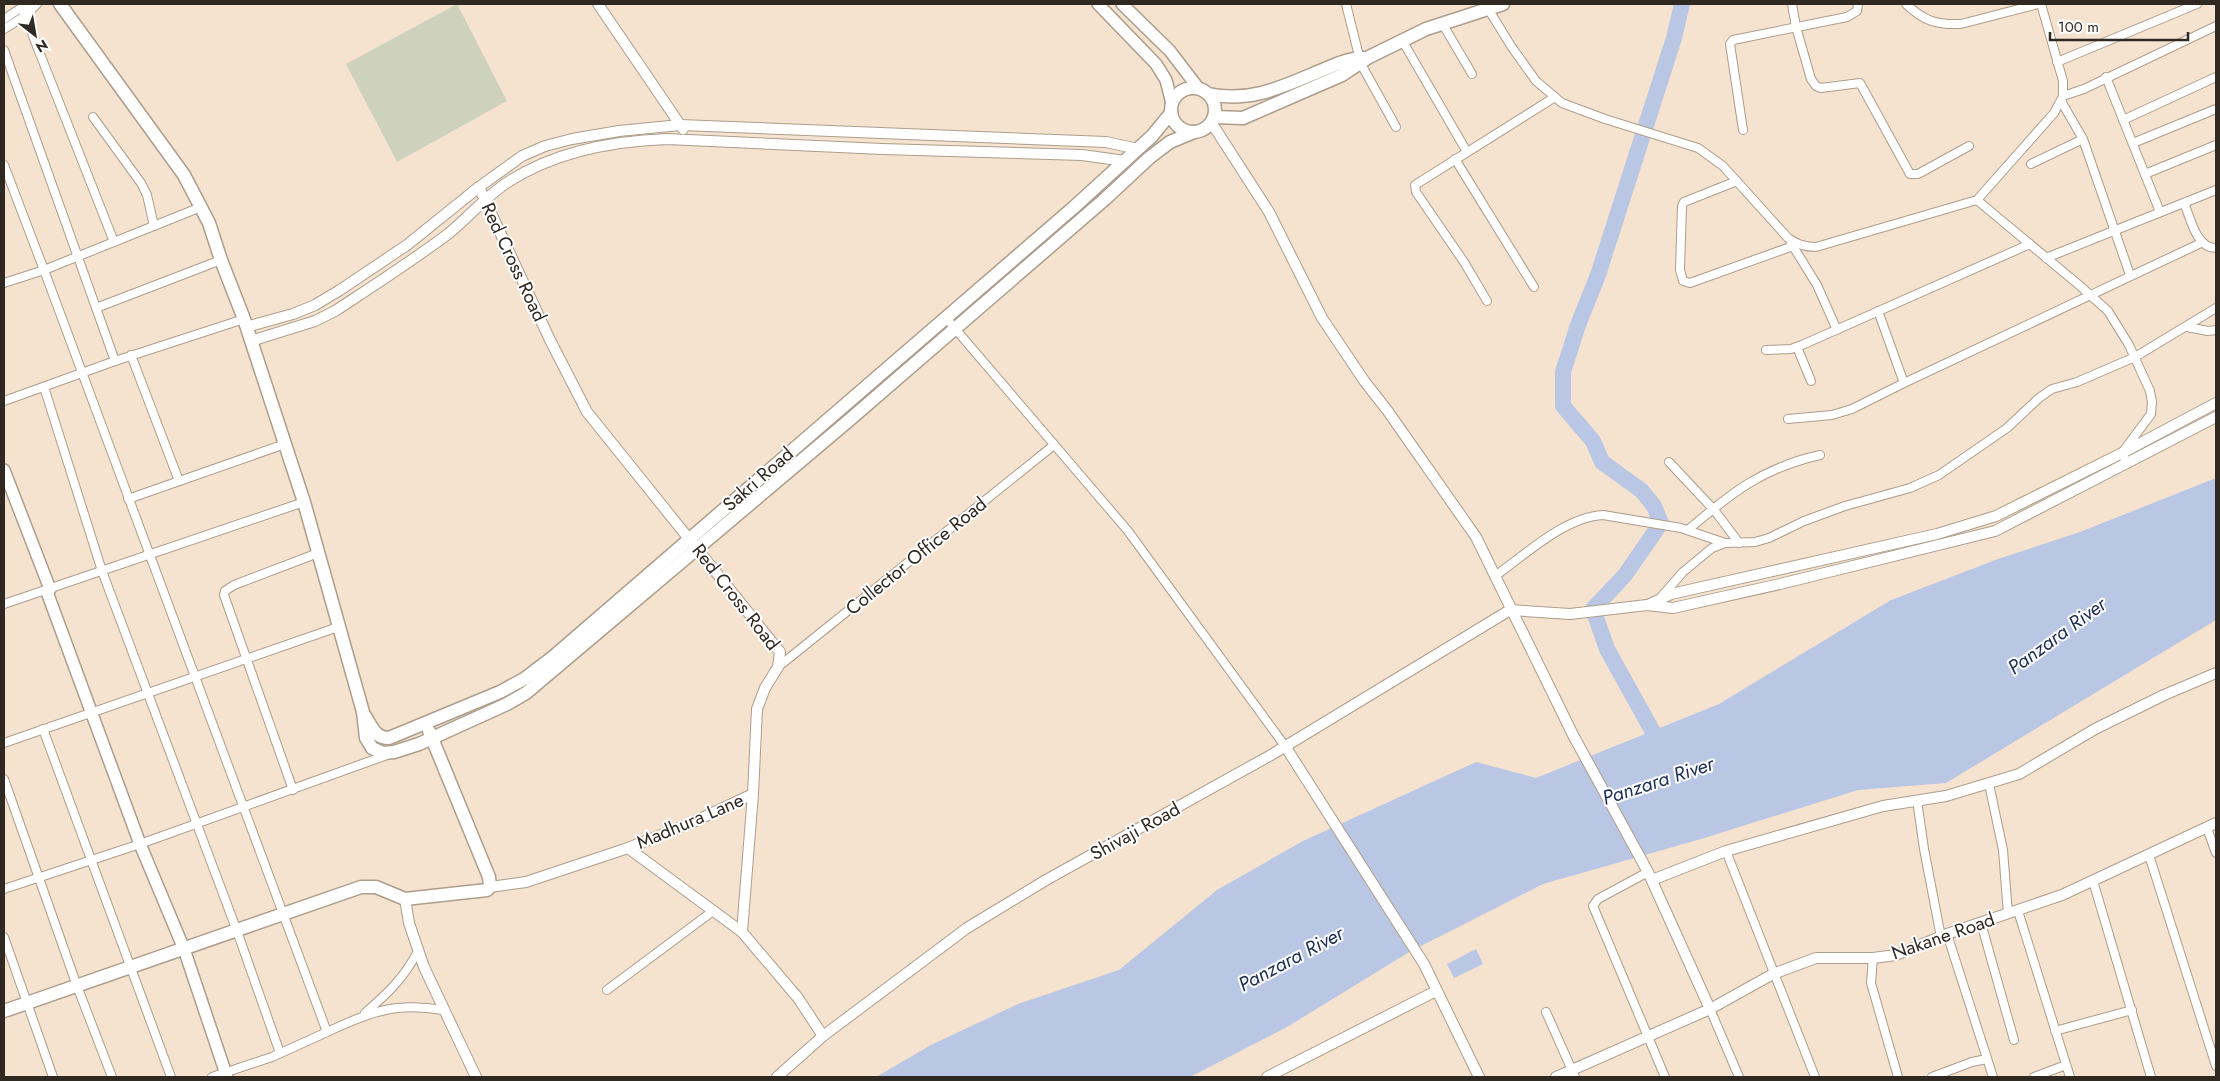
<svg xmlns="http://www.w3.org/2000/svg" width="2220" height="1081" font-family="Jost,sans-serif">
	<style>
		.green { fill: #ced2bd }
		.water { fill: #b9c7e4 }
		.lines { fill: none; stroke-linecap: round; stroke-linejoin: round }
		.river { stroke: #b9c7e4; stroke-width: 16 }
		.minor-casing { stroke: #ad9d8b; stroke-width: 10 }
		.tertiary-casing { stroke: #ad9d8b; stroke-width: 12 }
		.secondary-casing { stroke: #ad9d8b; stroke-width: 14 }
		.primary-casing { stroke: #ad9d8b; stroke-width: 15 }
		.minor { stroke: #fff; stroke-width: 8 }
		.tertiary { stroke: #fff; stroke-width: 10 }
		.secondary { stroke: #fff; stroke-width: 11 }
		.primary { stroke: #fff; stroke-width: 12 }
		.labels { text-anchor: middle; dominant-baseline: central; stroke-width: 4; stroke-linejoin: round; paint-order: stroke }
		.street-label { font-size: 19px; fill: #2f2922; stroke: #fff }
		.water-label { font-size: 20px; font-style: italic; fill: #203157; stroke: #fff }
	</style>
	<rect width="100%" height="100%" fill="#f5e3d0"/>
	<polygon class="green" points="457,4 507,101 397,162 346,64"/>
	<g class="water">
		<polygon points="2216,478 2216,620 1946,783 1858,790 1701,839 1543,884 1411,951 1287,1027 1190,1077 876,1077 931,1045 1018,1004 1119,970 1217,890 1303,841 1476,762 1536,778 1719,704 1891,600 1998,559 2080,532"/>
		<polygon points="1476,949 1483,964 1454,978 1447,964"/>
	</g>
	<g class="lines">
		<polyline class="river" points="1663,750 1607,649 1593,609 1625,575 1661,523 1654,506 1642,491 1602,462 1593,441 1563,406 1563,372 1578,325 1598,275 1674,38 1682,4"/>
		<g class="minor-casing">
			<g id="minor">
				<polyline points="1346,4 1361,64 1396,127"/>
				<polyline points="1792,4 1796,27 1811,79 1816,86 1821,88 1860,83 1910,174 1918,174 1969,146"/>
				<path d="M1906,4C1924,21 1936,25 1961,24L2038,4"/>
				<path d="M1487,7L1511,46L1536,81L1562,103L1605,119L1698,148L1723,166L1788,238C1797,244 1804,247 1816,247L1977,200L2054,113L2063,96V81L2041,4"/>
				<polyline points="22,8 114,242"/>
				<polyline points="4,19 27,4"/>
				<polyline points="1442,23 1472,74"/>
				<polyline points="4,29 25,16 37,4"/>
				<polyline points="1402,40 1467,152"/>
				<polyline points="4,50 115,361"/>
				<polyline points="2057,62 2197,4"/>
				<polyline points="2106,77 2160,212"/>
				<polyline points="2063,96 2084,89 2216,26"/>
				<polyline points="2061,101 2083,139 2130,275"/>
				<polyline points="93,117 141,183 147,195 154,226"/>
				<polyline points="2123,120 2216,77"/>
				<polyline points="1743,130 1730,44 1733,40 1847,17 1857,11 1858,4"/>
				<polyline points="2133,143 2216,109"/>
				<polyline points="1455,159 1534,287"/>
				<polyline points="2031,164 2083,139"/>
				<polyline points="4,165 44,270 327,1032 272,1057 212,1077"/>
				<polyline points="2145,174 2216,145"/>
				<polyline points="1737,181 1684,202 1682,206 1680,270 1683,281 1690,283 1793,246"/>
				<polyline points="1977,200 2079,285 2108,311 2129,345 2150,391 2152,402 2151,414 2122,453 2127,464"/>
				<path d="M2184,203C2191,219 2196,248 2216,248"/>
				<polyline points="1791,243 1817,285 1837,330"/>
				<polyline points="2046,258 2216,190"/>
				<polyline points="4,283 44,270 201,207"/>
				<polyline points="1487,301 1464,262 1416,192 1415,185 1555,97"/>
				<polyline points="96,308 221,260"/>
				<polyline points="1878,311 1904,383"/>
				<polyline points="946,318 1128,531 1285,746"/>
				<polyline points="2187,327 2208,331 2216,330"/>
				<polyline points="1797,347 1811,381"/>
				<polyline points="1766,350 1791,349 1802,345 2030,244"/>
				<polyline points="131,355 179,481"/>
				<polyline points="44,387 102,571 237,931 280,1053"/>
				<polyline points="4,401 115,361 244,319"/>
				<polyline points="1788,419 1832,415 1852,409 1904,383 2201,243"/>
				<polyline points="1669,462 1715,511 1739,543"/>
				<polyline points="128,499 285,444"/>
				<path d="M1688,530C1731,493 1762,468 1820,455"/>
				<path d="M1495,576C1526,554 1565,517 1603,515L1681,528L1725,543"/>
				<polyline points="1662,596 1683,572 1712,548 1725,543 1755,542 1769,538 1804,521 1845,506 1910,488 1939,475 2007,428 2039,398 2052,389 2077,382 2135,357 2216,308"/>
				<polyline points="4,604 304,502"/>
				<polyline points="778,667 1054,445"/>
				<polyline points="43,729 171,1077"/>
				<polyline points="4,743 338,627"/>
				<polyline points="4,779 77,986 112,1077"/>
				<polyline points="1989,784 2003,850 2008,914"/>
				<polyline points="293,790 224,595 225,591 234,585 318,553"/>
				<polyline points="1917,800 1924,849 1941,937"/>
				<polyline points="2207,828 2216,853"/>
				<polyline points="1726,851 1815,1077"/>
				<polyline points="2149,855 2216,1066"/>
				<polyline points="1648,872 1598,899 1593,906 1665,1077"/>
				<polyline points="2093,881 2151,1077"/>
				<polyline points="4,889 140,844 387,755"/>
				<polyline points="2018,911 2070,1077"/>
				<polyline points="1981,923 2014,1040"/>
				<polyline points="1947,934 1993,1077"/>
				<polyline points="4,937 53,1077"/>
				<polyline points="1873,958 1871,983 1898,1077"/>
				<polyline points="607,990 713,911"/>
				<polyline points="1710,1009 1739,1077"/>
				<polyline points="1546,1012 1575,1077"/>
				<path d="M365,1013C388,993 404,978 418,951"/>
				<polyline points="2055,1031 2132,1010"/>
				<path d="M327,1032C370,1012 395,1002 443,1010"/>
				<polyline points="1932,1077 1972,1062 1987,1059"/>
				<polyline points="2034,1077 2066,1065"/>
			</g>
		</g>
		<g class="tertiary-casing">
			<g id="tertiary">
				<polyline points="598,4 683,129"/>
				<polyline points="1211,122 1269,212 1322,318 1365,382 1387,410 1476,537 1573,735 1648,872 1710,1009"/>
				<polyline points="479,187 550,340 587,412 780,652 778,667 765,688 757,709 753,794 742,932 798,998 823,1036"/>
				<polyline points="246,327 293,314 315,305 340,290 407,245 479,187 522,156 545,146 572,139 619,131 680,125 1106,142 1138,149"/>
				<path d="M251,341L315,321L335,311C373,286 412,261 448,234C469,217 486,196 508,182C554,152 613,141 667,139L882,149L1082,155L1125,161"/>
				<polyline points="1648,605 1671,594 1937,534 1996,516 2122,453 2216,403"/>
				<polyline points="1285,746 1424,964 1479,1077"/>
				<polyline points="628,848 691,823 753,794"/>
				<polyline points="1652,880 1726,851 1883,806 1946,796 2019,774 2095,729 2164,695 2216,673"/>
				<polyline points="490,887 526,882 628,848 742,932"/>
				<polyline points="405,899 409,923 424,967 476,1077"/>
				<polyline points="777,1077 823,1036 967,928 1046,880 1271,755 1510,610 1570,614 1647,605 1673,608 1780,584 1995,531 2216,417"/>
				<polyline points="1267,1077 1436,991"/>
				<polyline points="1556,1077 1710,1009 1773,974 1816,958 1873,958 1896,955 1947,934 2062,895 2216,823"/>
			</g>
		</g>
		<g class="secondary-casing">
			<g id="secondary">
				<polyline points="1098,4 1156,64 1166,80 1172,104"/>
				<polyline points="1122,4 1170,51 1199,89"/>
				<polyline points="4,470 50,589 47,592 140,844 184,949 227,1077"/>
			</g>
		</g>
		<g class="primary-casing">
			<g id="primary">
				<polyline points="60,4 184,175 209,223 221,260 244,319 304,502 363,712 366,738 372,748 383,753 394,752 419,744 507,704 526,693 847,422 1105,199 1149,158 1170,142 1194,132"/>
				<circle cx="1193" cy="110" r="22"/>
				<path d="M1208,94C1250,103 1282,87 1320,71C1334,65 1349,58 1364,58"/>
				<polyline points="1214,117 1243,118 1342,75 1369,57 1426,29 1503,4"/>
				<path d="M365,716C372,727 375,738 389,738L500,692L524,679L553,657L1073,208L1152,136L1171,113"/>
				<polyline points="4,1011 361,887 376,887 405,899 487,890 490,887 489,877 429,731"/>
			</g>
		</g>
		<use href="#minor" class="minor"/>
		<use href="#tertiary" class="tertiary"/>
		<use href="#secondary" class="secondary"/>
		<use href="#primary" class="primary"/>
	</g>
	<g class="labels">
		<g class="street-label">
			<text transform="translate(514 262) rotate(65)">Red Cross Road</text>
			<text transform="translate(758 479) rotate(-41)">Sakri Road</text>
			<text transform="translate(916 556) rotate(-39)">Collector Office Road</text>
			<text transform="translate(736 597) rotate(52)">Red Cross Road</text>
			<text transform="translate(690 821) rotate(-23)">Madhura Lane</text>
			<text transform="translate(1135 831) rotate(-29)">Shivaji Road</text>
			<text transform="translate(1943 936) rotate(-19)">Nakane Road</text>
		</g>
		<g class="water-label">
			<text transform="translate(2057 636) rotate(-36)">Panzara River</text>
			<text transform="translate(1658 781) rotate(-18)">Panzara River</text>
			<text transform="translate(1291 959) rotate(-28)">Panzara River</text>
		</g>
	</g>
	<rect width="2220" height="1081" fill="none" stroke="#2f2922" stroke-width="10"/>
	<g transform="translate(35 35) rotate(149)" stroke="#ffffff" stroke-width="4" paint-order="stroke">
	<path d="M0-4L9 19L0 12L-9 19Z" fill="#2f2922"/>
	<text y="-8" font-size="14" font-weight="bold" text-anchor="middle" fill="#2f2922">N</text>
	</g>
	<path d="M2050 32v8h138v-8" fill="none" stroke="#2f2922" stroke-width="2.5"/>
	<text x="2058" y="32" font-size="15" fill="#2f2922" stroke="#ffffff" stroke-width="4" paint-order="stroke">100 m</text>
</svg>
